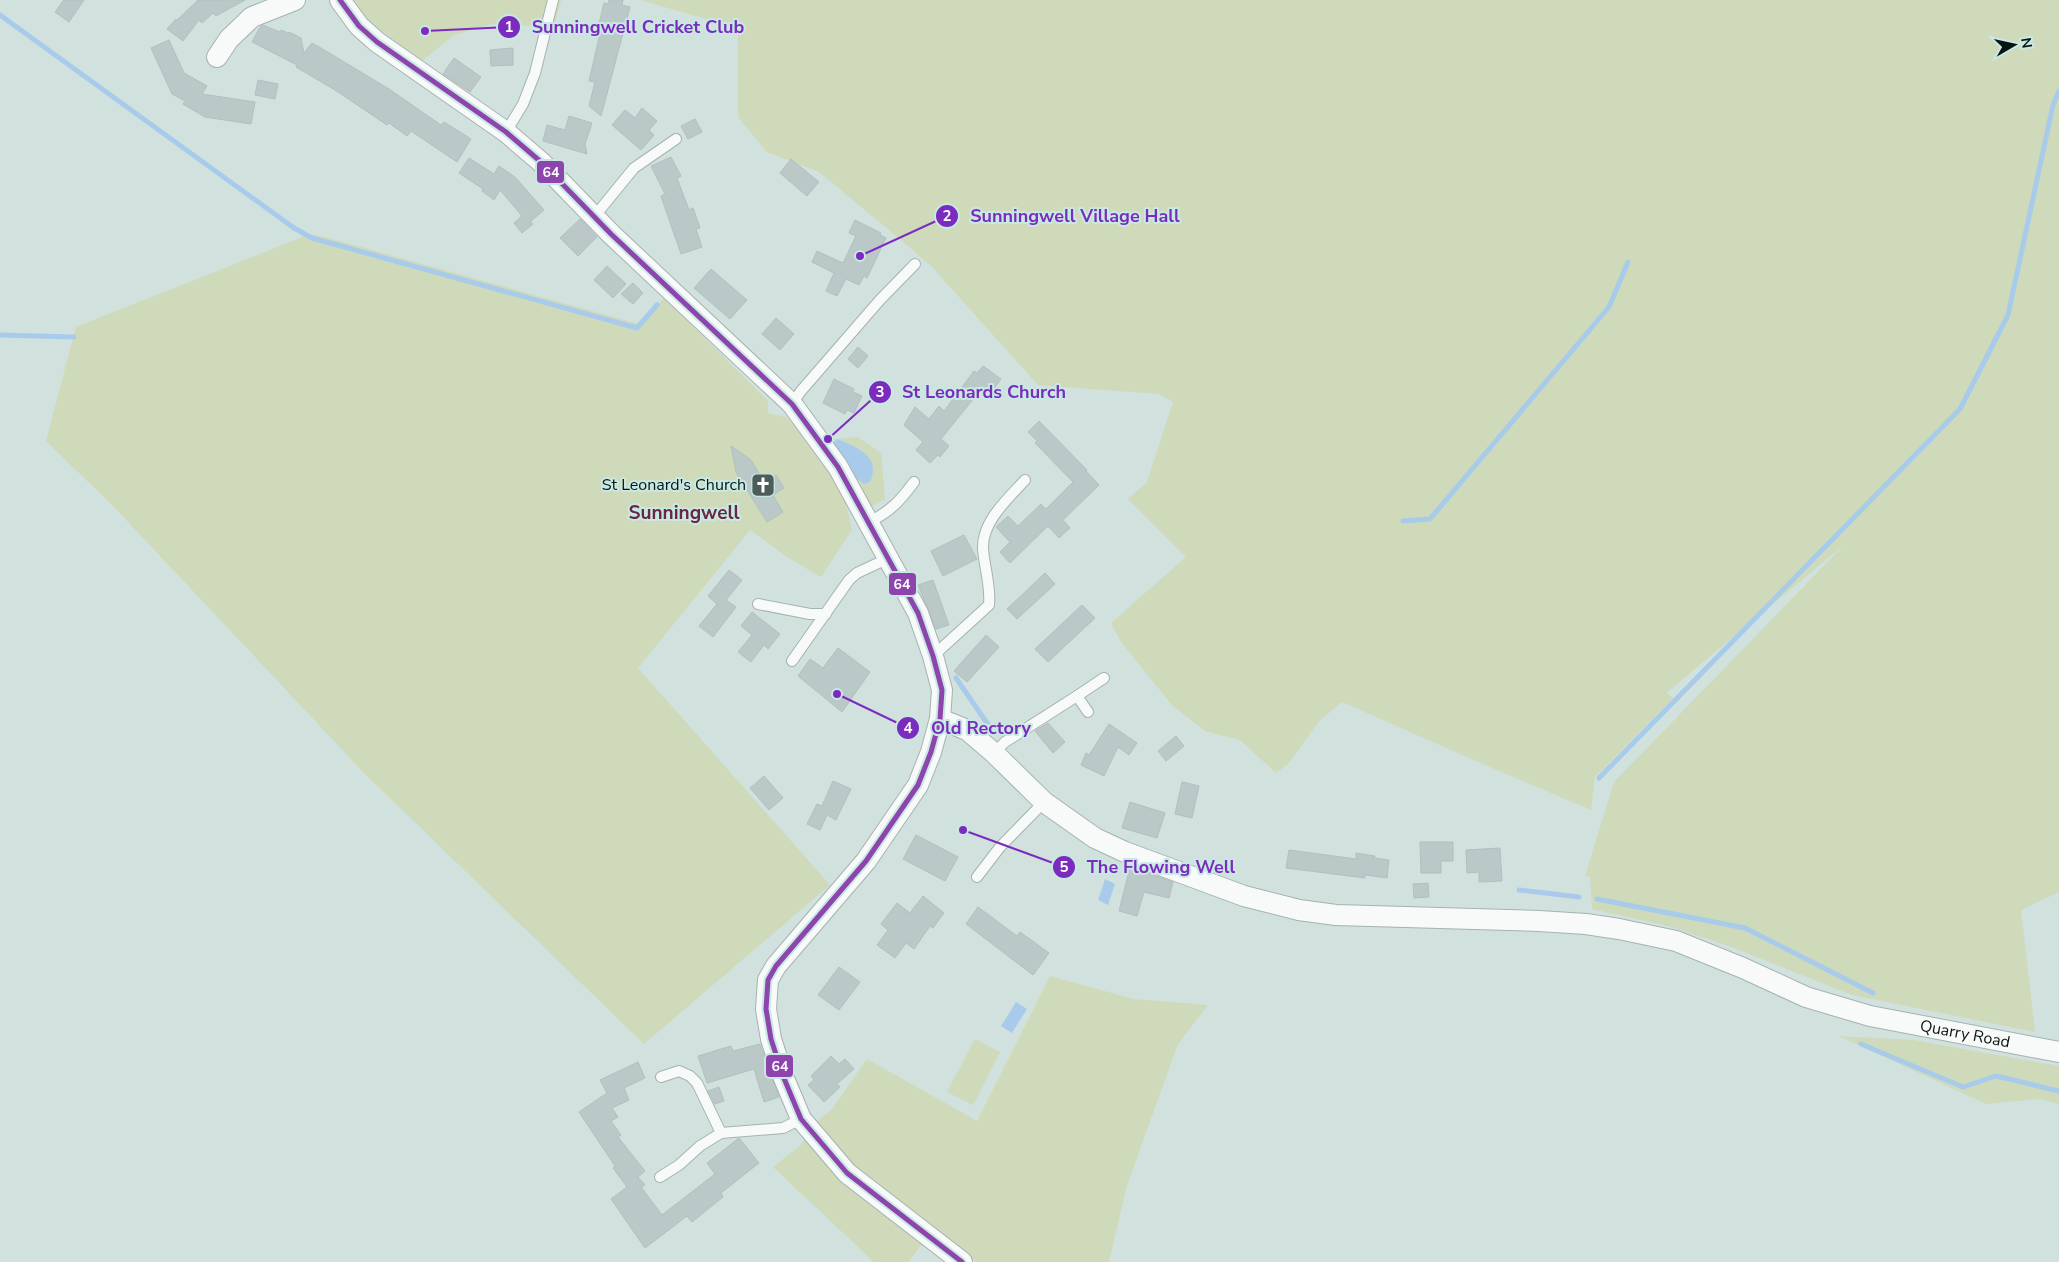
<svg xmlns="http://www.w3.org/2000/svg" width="2059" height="1262" font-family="'Nunito Sans',sans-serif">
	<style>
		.green { fill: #cedab9 }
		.water { fill: #a8cbeb }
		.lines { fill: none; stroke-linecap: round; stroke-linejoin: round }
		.stream { stroke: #a8cbeb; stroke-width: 5 }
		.building { fill: #bbc8c8; stroke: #b2bfbf }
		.service-casing { stroke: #a5b3b0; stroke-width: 12 }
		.minor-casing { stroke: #a5b3b0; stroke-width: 22 }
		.service { stroke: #f8fafa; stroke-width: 10 }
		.minor { stroke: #f8fafa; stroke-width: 20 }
		.bus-1-casing { stroke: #c8e9e3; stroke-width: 9 }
		.bus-1 { stroke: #8e44ad; stroke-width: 5 }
		.labels { text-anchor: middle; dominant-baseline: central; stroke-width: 4; stroke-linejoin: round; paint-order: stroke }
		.poi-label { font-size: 16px; fill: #081412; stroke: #c8e9e3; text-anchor: end }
		.street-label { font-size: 16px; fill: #081412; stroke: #c8e9e3 }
		.quarter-label { font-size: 19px; font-weight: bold; fill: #692744; stroke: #c8e9e3 }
		.leader { fill: none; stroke: #7b2cbf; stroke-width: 2 }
		.callout-dot { fill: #7b2cbf; stroke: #c8e9e3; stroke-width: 2 }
		.mark-label { font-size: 15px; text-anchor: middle; font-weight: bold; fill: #fff }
		.callout-label { font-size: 18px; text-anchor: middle; font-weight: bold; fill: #7b2cbf; stroke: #c8e9e3; stroke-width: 4; stroke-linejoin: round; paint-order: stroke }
		.line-badge { stroke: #c8e9e3; stroke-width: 2 }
		.badge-label { font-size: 14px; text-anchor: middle; font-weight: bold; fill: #fff }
	</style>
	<rect width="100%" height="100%" fill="#d0e1de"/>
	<g class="green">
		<polygon points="355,0 561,0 554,27 493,24 454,35 422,61 367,20"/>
		<polygon points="640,0 2059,0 2059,892 2021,910 2035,1032 1852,995 1734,948 1672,927 1592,909 1590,877 1585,876 1614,782 1846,543 1666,693 1673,698 1595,777 1591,810 1492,768 1342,702 1319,721 1289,763 1276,773 1240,740 1205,731 1172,705 1121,642 1111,623 1186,557 1128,499 1147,482 1173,402 1159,394 1038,385 933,268 908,246 819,172 767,152 738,117 738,28"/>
		<polygon points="310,234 325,237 639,324 664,298 768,401 768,413 786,417 804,434 845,498 852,530 821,577 787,557 750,530 638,668 830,885 644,1044 365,774 114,507 46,441 76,327"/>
		<polygon points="858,437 881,453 885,499 869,508 829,440"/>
		<polygon points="1050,976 1133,999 1208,1005 1178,1044 1127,1185 1109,1262 977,1262 927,1222 923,1243 908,1262 874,1262 773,1167 801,1145 813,1125 832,1109 867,1059 977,1121"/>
		<polygon points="1839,1036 1913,1040 2059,1066 2059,1104 2040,1099 1986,1104"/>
		<polygon points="975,1039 1000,1052 973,1105 947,1092"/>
	</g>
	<g class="water">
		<path d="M837,439C857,447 882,457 870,482L864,484C850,475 842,457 833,444Z"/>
		<polygon points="1105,879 1115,884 1108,905 1098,900"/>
		<polygon points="1016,1002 1027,1009 1012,1033 1001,1026"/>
	</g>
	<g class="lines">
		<g class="stream">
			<polyline points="0,15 294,228 312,238 637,328 657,305"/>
			<polyline points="0,335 74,337"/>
			<polyline points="1403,521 1430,519 1609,307 1628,262"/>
			<polyline points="956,678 989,726"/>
			<polyline points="1599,778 1960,409 2008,315 2053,105 2059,91"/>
			<polyline points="1519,890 1579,897"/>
			<polyline points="1597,899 1745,928 1873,993"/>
			<polyline points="1861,1044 1963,1087 1996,1076 2059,1091"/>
		</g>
	</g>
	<g class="building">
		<polygon points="64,0 84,0 69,22 55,12"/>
		<polygon points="198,0 245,0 216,16 213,13 202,23 199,20 183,41 167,29 176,19 177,20"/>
		<polygon points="609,0 623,0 622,5 630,7 601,116 589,106 595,82 589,81 602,25 599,24 604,3 608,4"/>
		<polygon points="263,25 280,32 281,30 288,33 289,32 301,38 304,53 312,43 321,48 389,89 441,125 444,122 471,139 457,162 411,131 407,136 389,123 387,125 335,90 296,67 297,65 252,42 260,27"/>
		<polygon points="169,40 184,73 207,86 202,94 255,102 251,124 205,117 183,104 185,101 172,94 151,48"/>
		<polygon points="513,48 513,65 491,66 490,50"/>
		<polygon points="454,58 481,77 470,92 443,74"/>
		<polygon points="258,80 278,84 275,99 255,95"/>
		<polygon points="642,108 657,121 649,130 654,135 641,150 612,125 625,110 635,118"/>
		<polygon points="569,116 592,123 585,144 587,154 543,141 547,125 565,130"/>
		<polygon points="695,119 702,132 688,139 681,126"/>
		<polygon points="671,157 681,176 677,178 689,210 693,208 700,228 696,229 702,247 681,254 661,196 665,194 651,166"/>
		<polygon points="469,158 494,174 499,166 515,177 544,210 530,222 533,224 522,233 514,223 522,216 500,190 494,200 482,191 483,189 459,173"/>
		<polygon points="791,159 819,182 807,196 780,173"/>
		<polygon points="580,219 597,237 578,256 560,238"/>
		<polygon points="855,220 881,233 880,235 886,238 867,278 864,276 859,285 846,279 837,296 826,291 834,273 812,262 817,251 843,263 856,236 849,233"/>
		<polygon points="607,266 626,284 613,298 594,280"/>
		<polygon points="711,269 747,300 730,319 694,288"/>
		<polygon points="633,283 643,293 633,304 621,294"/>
		<polygon points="776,318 794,334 780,350 762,334"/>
		<polygon points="858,347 868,356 858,368 848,359"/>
		<polygon points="983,366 1001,379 987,399 978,393 941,439 949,446 940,457 938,455 930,463 916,450 923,442 904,425 915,407 929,419 939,406 944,411 974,371 977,373"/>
		<polygon points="834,379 854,389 853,392 862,396 854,413 847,410 845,414 823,403"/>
		<polygon points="1039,421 1087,470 1086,471 1099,485 1063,520 1070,528 1059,538 1048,526 1010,563 1000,552 1010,542 996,527 1008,516 1018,526 1041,504 1046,509 1073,482 1035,443 1037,441 1028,432"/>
		<polygon points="731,446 751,460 764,482 776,475 784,488 773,495 783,512 767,522 736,472"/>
		<polygon points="964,535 977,559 943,576 931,551"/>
		<polygon points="729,570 742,580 726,600 736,607 713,637 699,626 717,604 708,596"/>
		<polygon points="1045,573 1055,584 1017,619 1007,609"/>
		<polygon points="933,580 949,625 936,629 918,585"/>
		<polygon points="1082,605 1095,618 1048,662 1035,649"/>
		<polygon points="752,612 780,634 768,649 764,645 751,662 738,652 752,635 741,626"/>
		<polygon points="986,635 999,647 967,682 954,671"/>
		<polygon points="838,648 870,672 842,712 798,676 810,659 823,668"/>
		<polygon points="1048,723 1065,742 1053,753 1035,731"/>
		<polygon points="1109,724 1137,743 1129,755 1118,747 1104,776 1081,765 1086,753 1089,755"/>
		<polygon points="1176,736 1184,746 1166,761 1158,751"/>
		<polygon points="764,776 783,798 769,810 750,788"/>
		<polygon points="833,781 851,789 836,820 827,815 820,830 807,824 817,804 822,806"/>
		<polygon points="1182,782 1199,786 1192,818 1175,814"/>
		<polygon points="1130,802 1165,813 1157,838 1122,828"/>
		<polygon points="916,835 958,857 945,881 903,859"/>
		<polygon points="1420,842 1453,842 1453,861 1441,861 1441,873 1421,873"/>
		<polygon points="1500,848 1502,881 1479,882 1479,872 1467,873 1466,850"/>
		<polygon points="1289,850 1356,859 1356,853 1375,856 1374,858 1389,860 1387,878 1365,875 1365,878 1286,868"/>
		<polygon points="1130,867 1173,882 1169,898 1144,892 1137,916 1119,911"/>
		<polygon points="1428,883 1429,897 1414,898 1413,884"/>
		<polygon points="923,896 944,913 933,928 930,926 914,949 906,943 895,958 877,945 888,930 881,924 897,903 910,913"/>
		<polygon points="978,907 1017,936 1020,932 1049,953 1033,975 966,924"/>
		<polygon points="839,967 860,982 839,1010 818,995"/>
		<polygon points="760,1044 779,1097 764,1102 754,1069 707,1083 698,1056 731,1046 733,1051"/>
		<polygon points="831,1056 839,1064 845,1059 854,1069 837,1084 840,1087 824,1102 808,1085 814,1080 811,1076"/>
		<polygon points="638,1062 645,1078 624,1088 629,1100 612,1108 618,1117 611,1121 621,1135 618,1137 645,1171 638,1177 645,1185 641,1187 662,1215 715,1174 707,1163 739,1138 759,1163 721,1193 723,1197 692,1222 687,1216 645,1248 611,1199 627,1187 613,1168 615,1166 579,1112 607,1093 600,1080"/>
		<polygon points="719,1087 724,1101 715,1104 708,1091"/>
	</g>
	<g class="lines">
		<g class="service-casing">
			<g id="service">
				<polyline points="506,132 523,104 535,73 553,0"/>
				<polyline points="594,217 634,168 676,139"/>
				<polyline points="792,404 801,391 879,301 915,264"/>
				<path d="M869,522C891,511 900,501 914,482"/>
				<polyline points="758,604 810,614 826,614"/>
				<path d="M933,656L989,605C991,585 984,567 983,548C982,521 1009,498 1025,480"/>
				<polyline points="792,661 849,580 857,573 889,558"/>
				<polyline points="1077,696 1104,678"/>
				<polyline points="994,753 1005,742 1077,696 1088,712"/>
				<polyline points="977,877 1000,847 1044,802"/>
				<polyline points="661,1077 679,1071 690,1076 697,1083 721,1133"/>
				<polyline points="660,1177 679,1165 700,1146 721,1133 783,1128 801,1119"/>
			</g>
		</g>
		<g class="minor-casing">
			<g id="minor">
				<polyline points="340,0 359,26 377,42 506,132 541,162 611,234 792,404 838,467 918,613 933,656 942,690 940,719 931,752 918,785 866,861 776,966 768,980 766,1009 771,1039 783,1076 801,1119 847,1173 962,1262"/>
				<polyline points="217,57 229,39 252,17 295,0"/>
				<path id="s1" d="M940,719L967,730L994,753L1044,802L1095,838L1125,852L1244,896L1299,910L1336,915L1539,921L1586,924L1619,929L1676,941L1743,968L1806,997L1870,1016L2059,1052"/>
			</g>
		</g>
		<use href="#service" class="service"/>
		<use href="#minor" class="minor"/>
		<g class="bus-1-casing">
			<polyline id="bus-1" points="340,0 359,26 377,42 506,132 541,162 611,234 792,404 838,467 918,613 933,656 942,690 940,719 931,752 918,785 866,861 776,966 768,980 766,1009 771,1039 783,1076 801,1119 847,1173 962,1262"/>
		</g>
		<use href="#bus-1" class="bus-1"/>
	</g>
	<defs>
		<g id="church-square" transform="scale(1.25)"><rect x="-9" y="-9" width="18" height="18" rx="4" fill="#4e5c59" stroke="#c8e9e3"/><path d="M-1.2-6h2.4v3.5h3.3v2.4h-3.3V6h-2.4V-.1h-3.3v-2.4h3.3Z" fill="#fff"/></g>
	</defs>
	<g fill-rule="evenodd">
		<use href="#church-square" x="763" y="485"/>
	</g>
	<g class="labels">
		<g class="poi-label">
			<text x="746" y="485">St Leonard's Church</text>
		</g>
		<g class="street-label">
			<text stroke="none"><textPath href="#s1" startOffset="1098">Quarry Road</textPath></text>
		</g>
		<g class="quarter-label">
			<text x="684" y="513">Sunningwell</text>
		</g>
	</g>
	<path class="leader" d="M425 31L509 27M860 256L947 216M828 439L880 392M837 694L908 728M963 830L1064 867"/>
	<g class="callout-dot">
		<circle cx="425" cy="31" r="5"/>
		<circle cx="860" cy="256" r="5"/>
		<circle cx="828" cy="439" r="5"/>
		<circle cx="837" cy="694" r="5"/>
		<circle cx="963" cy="830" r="5"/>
		<circle cx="509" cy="27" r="12"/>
		<circle cx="947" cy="216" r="12"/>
		<circle cx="880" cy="392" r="12"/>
		<circle cx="908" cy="728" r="12"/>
		<circle cx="1064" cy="867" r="12"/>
	</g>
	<g class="mark-label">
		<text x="509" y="32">1</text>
		<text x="947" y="221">2</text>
		<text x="880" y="397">3</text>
		<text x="908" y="733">4</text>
		<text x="1064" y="872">5</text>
	</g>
	<g class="callout-label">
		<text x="638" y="33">Sunningwell Cricket Club</text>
		<text x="1075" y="222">Sunningwell Village Hall</text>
		<text x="984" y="398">St Leonards Church</text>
		<text x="981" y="734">Old Rectory</text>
		<text x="1161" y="873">The Flowing Well</text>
	</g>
	<g class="line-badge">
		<rect x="536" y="160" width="29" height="24" rx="5" fill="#8e44ad"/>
		<rect x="888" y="572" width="29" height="24" rx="5" fill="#8e44ad"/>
		<rect x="765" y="1054" width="29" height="24" rx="5" fill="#8e44ad"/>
	</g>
	<g class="badge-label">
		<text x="551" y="177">64</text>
		<text x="902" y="589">64</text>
		<text x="780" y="1071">64</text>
	</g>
	<g transform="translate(2014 45) rotate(81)" stroke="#c8e9e3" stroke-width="4" paint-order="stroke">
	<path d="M0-4L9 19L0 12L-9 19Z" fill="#081412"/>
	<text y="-8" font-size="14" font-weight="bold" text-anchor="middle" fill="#081412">N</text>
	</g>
</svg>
